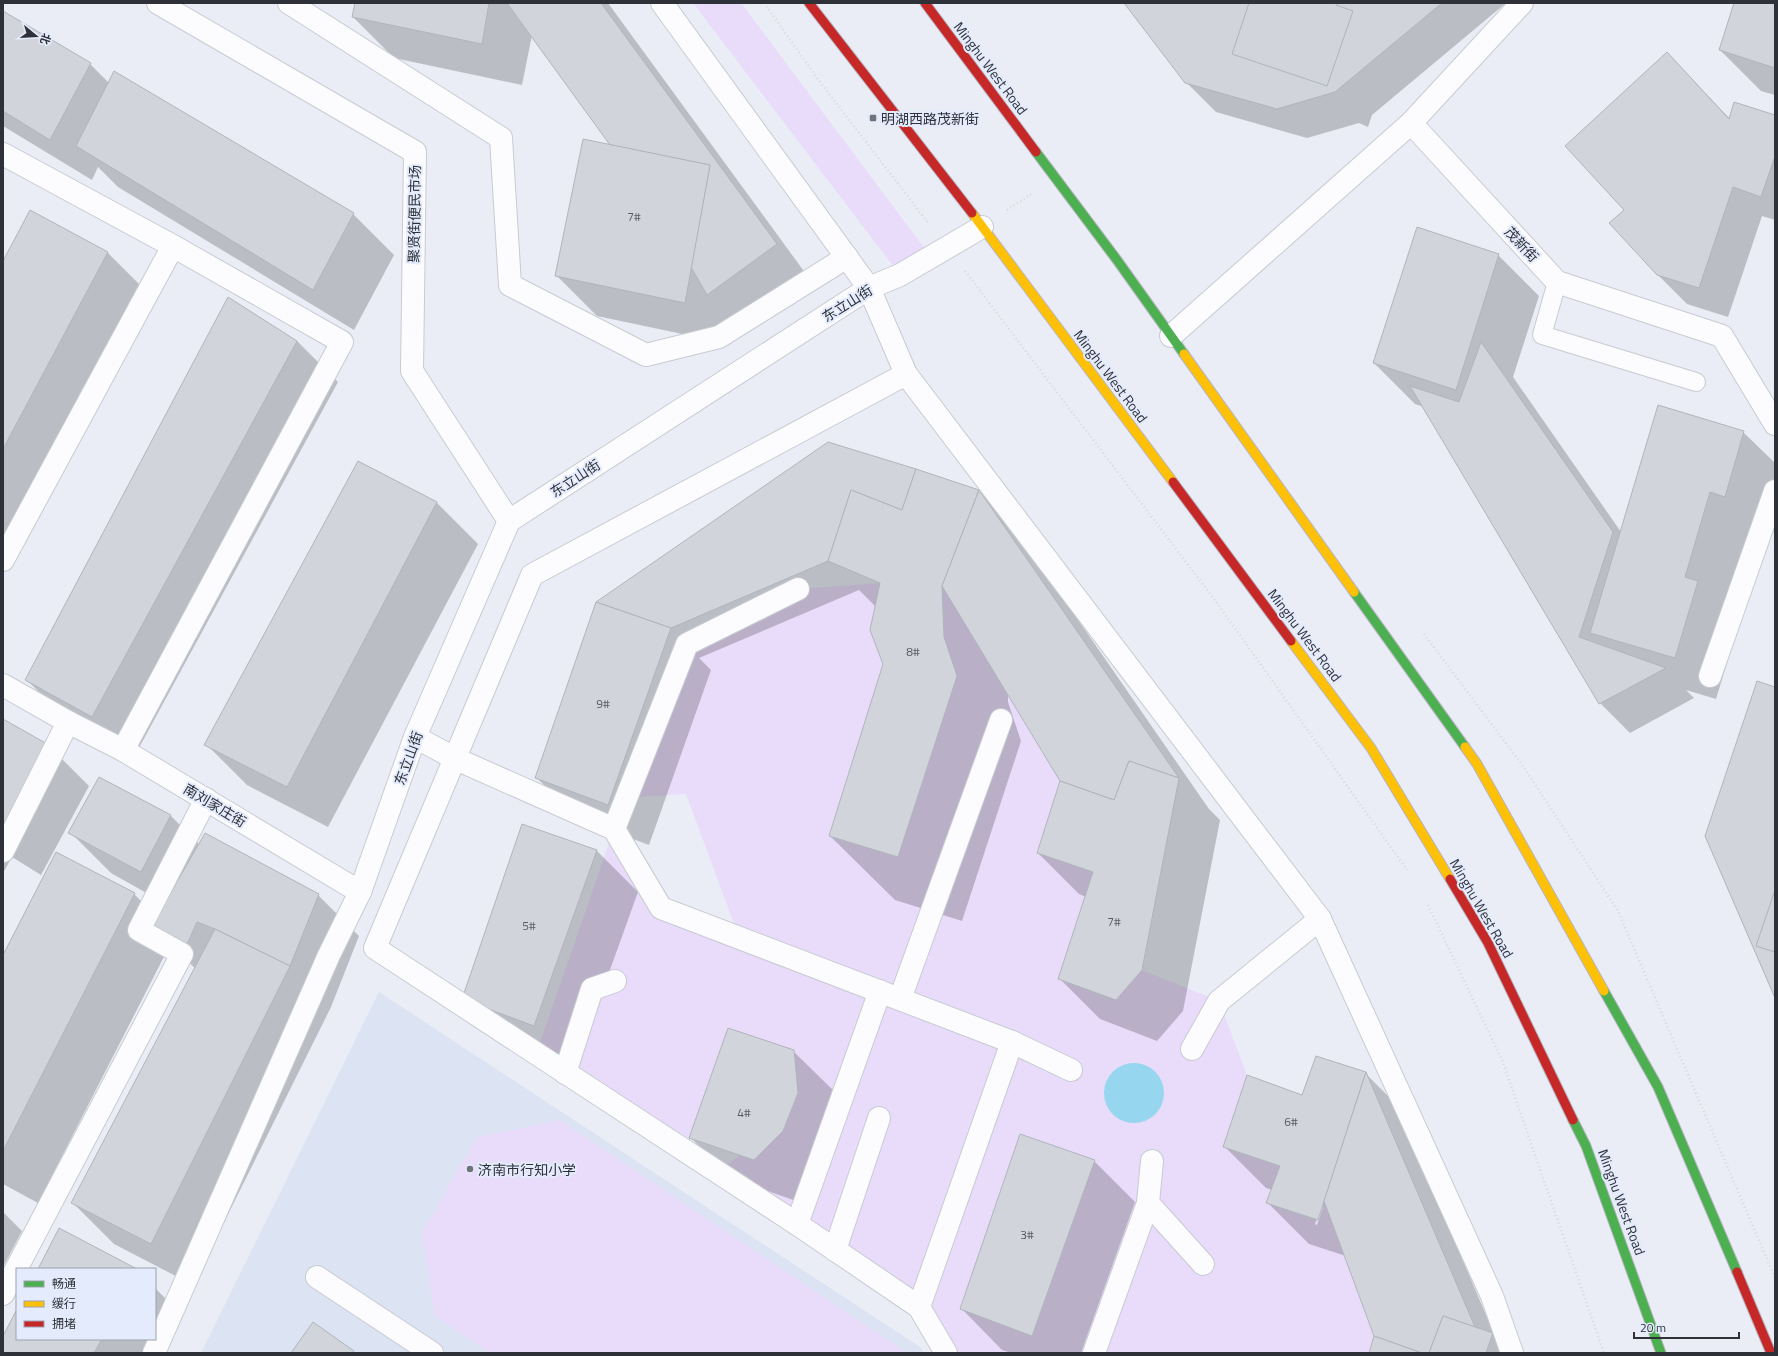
<svg xmlns="http://www.w3.org/2000/svg" width="1778" height="1356" font-family="'Titillium Web','Noto Sans SC',sans-serif">
	<style>
		.built { fill: #dce3f3 }
		.green { fill: #e8dcfa }
		.water { fill: #96d6ee }
		.shadow { fill: #0003; fill-rule: evenodd }
		.building { fill: #d1d5db; stroke: #b0b4bb }
		.lines { fill: none; stroke-linecap: round; stroke-linejoin: round }
		.lane-casing { stroke: #c8cbd2; stroke-width: 20 }
		.street-casing { stroke: #c8cbd2; stroke-width: 24 }
		.fast-casing { stroke: #b5b5c2; stroke-width: 11 }
		.slow-casing { stroke: #b5b5c2; stroke-width: 11 }
		.jam-casing { stroke: #b5b5c2; stroke-width: 11 }
		.path { stroke: #d6d8da; stroke-width: 2.5; stroke-dasharray: 1 3; stroke-linecap: butt }
		.lane { stroke: #fcfcfe; stroke-width: 18 }
		.street { stroke: #fcfcfe; stroke-width: 22 }
		.fast { stroke: #4caf50; stroke-width: 9 }
		.slow { stroke: #ffc107; stroke-width: 9 }
		.jam { stroke: #c62828; stroke-width: 9 }
		.poi-dot { fill: #70737a; stroke: #e4ebfc; stroke-width: 1.5 }
		.labels { text-anchor: middle; dominant-baseline: central; stroke-width: 4; stroke-linejoin: round; paint-order: stroke }
		.number-label { font-size: 12px; fill: #585b61 }
		.street-label { font-size: 14px; fill: #2e3137; stroke: #e4ebfc }
		.poi-label { font-size: 14px; fill: #2e3137; stroke: #e4ebfc; text-anchor: start }
	</style>
	<rect width="100%" height="100%" fill="#eaedf6"/>
	<polygon class="built" points="379,992 920,1347 924,1353 201,1353"/>
	<g class="green">
		<polygon points="693,3 741,3 931,257 900,275"/>
		<polygon points="880,583 870,630 883,664 829,836 898,857 957,676 944,637 942,586 1060,781 1037,853 1093,872 1058,979 1116,1000 1142,970 1219,1001 1247,1075 1223,1147 1280,1166 1267,1203 1318,1220 1324,1201 1374,1336 1369,1353 946,1353 919,1307 716,1171 741,1155 754,1160 783,1131 798,1093 794,1050 728,1028 689,1138 536,1054 614,829 661,908 739,937 686,794 626,798 687,644 798,589"/>
		<polygon points="560,1120 907,1353 490,1353 435,1316 422,1233 477,1137"/>
	</g>
	<circle class="water" cx="1134" cy="1093" r="30"/>
	<g class="shadow">
		<polygon points="356,3 608,3 806,274 737,323 730,317 725,343 597,316 556,275 613,146 532,35 522,85 394,58 353,17"/>
		<polygon points="1126,3 1506,3 1372,115 1368,127 1359,123 1307,138 1216,112 1186,82"/>
		<polygon points="1735,3 1775,3 1775,95 1761,91 1720,50"/>
		<polygon points="3,12 90,64 109,83 353,214 394,255 354,330 118,187 98,167 92,180 3,126"/>
		<polygon points="1667,53 1730,119 1775,116 1775,220 1762,216 1728,317 1687,304 1657,274 1625,210"/>
		<polygon points="107,252 148,293 3,567 3,263"/>
		<polygon points="1498,255 1539,296 1513,377 1621,532 1743,432 1775,463 1775,506 1716,699 1686,690 1694,698 1630,733 1600,703 1424,407 1415,404 1374,363"/>
		<polygon points="297,341 338,382 134,757 67,720 26,679"/>
		<polygon points="359,462 437,503 478,544 328,827 247,785 206,744"/>
		<polygon points="979,491 1043,555 1040,565 1209,809 1220,820 1183,1011 1157,1041 1100,1019 1059,978 1086,897 1079,894 1038,853 1061,781 1008,692 1008,702 1021,741 962,921 895,900 830,836 884,664 876,607 859,590 699,658 711,670 649,845 577,818 536,777 597,603"/>
		<polygon points="3,720 48,745 89,786 41,875 12,857 3,873"/>
		<polygon points="99,778 171,816 199,844 318,895 359,936 331,1007 193,1285 114,1244 73,1203 196,969 170,945 38,1203 3,1184 3,958 134,894 158,918 166,904 111,873 70,832"/>
		<polygon points="523,825 597,851 638,892 575,1067 463,999"/>
		<polygon points="793,1051 835,1092 796,1201 731,1178 690,1137"/>
		<path d="M1365,1073L1406,1114L1404,1122L1495,1336L1512,1353H1370L1375,1336L1346,1256L1309,1244L1268,1203L1272,1190L1266,1188L1225,1147L1302,1096ZM1322,1206L1323,1207L1317,1225L1315,1224Z"/>
		<polygon points="1094,1161 1135,1202 1081,1353 1011,1353 1002,1350 961,1308"/>
		<polygon points="3,1212 22,1231 3,1267"/>
		<polygon points="155,1288 178,1311 156,1353 3,1353 3,1338 17,1311 17,1339 155,1339"/>
	</g>
	<g class="building">
		<polygon points="355,3 489,3 482,44 352,17"/>
		<polygon points="507,3 601,3 777,244 707,295 691,267 710,165 610,145"/>
		<polygon points="1124,3 1442,3 1335,92 1277,109 1185,83"/>
		<polygon points="1249,3 1337,3 1336,5 1353,11 1327,86 1232,54"/>
		<polygon points="1734,3 1775,3 1775,68 1719,50"/>
		<polygon points="3,11 91,63 50,140 3,111"/>
		<polygon points="1667,52 1729,119 1734,102 1775,115 1775,156 1761,197 1733,187 1699,288 1657,275 1609,223 1624,210 1565,146"/>
		<polygon points="114,71 354,213 313,290 76,146"/>
		<polygon points="583,139 710,165 685,303 555,276"/>
		<polygon points="30,210 108,252 3,449 3,261"/>
		<polygon points="1417,227 1499,254 1456,390 1373,363"/>
		<polygon points="228,297 297,341 92,717 25,680"/>
		<polygon points="1481,342 1613,532 1579,637 1666,668 1599,704 1410,386 1459,402"/>
		<polygon points="1658,405 1744,431 1725,497 1710,492 1685,577 1698,581 1675,658 1590,633"/>
		<polygon points="828,442 916,469 902,510 851,490 828,561 671,628 596,602"/>
		<polygon points="358,461 437,502 287,787 204,745"/>
		<polygon points="916,469 979,490 942,586 944,637 957,676 898,857 829,836 883,664 870,630 880,583 828,561 851,490 902,510"/>
		<polygon points="979,490 1179,778 1129,761 1114,800 1060,781 942,586"/>
		<polygon points="596,602 671,628 608,805 535,778"/>
		<polygon points="1757,681 1775,687 1775,998 1705,836"/>
		<polygon points="3,719 49,745 3,829"/>
		<polygon points="1129,761 1179,778 1142,970 1116,1000 1058,979 1093,872 1037,853 1060,781 1114,800"/>
		<polygon points="99,777 171,815 141,872 68,833"/>
		<polygon points="522,824 597,850 534,1026 462,999"/>
		<polygon points="205,833 319,894 290,966 215,929 197,922 187,944 151,927"/>
		<polygon points="56,852 135,893 3,1151 3,955"/>
		<polygon points="1775,890 1775,952 1756,946"/>
		<polygon points="215,929 290,966 151,1244 71,1203"/>
		<polygon points="728,1028 794,1050 798,1093 783,1131 754,1160 689,1138"/>
		<polygon points="1316,1056 1366,1072 1318,1220 1266,1203 1280,1166 1223,1147 1247,1075 1302,1095"/>
		<polygon points="1366,1072 1475,1327 1443,1316 1429,1353 1422,1353 1374,1336 1324,1201"/>
		<polygon points="1020,1134 1095,1160 1032,1336 960,1309"/>
		<polygon points="59,1228 137,1269 38,1269"/>
		<polygon points="17,1309 17,1339 102,1339 94,1353 3,1353 3,1336"/>
		<polygon points="1443,1316 1493,1333 1486,1353 1429,1353"/>
		<polygon points="313,1322 354,1351 353,1353 291,1353"/>
		<polygon points="1374,1336 1422,1353 1369,1353"/>
	</g>
	<g class="lines">
		<g class="lane-casing">
			<polyline id="lane" points="1557,282 1542,335 1696,382"/>
		</g>
		<g class="street-casing">
			<g id="street">
				<polyline points="158,3 415,152 412,371 509,521"/>
				<polyline points="289,3 501,138 510,285 646,355 719,337 847,257"/>
				<polyline points="662,3 869,288 906,374 1320,919"/>
				<polyline points="1522,3 1411,123 1557,282 1722,336 1775,424"/>
				<polyline points="3,154 173,246 342,342 123,750"/>
				<polyline points="1171,336 1411,123"/>
				<polyline points="906,374 532,575 375,948 797,1224 919,1307 946,1353"/>
				<polyline points="3,560 173,246"/>
				<polyline points="1710,676 1775,491"/>
				<polyline points="3,685 68,722 123,750 360,892"/>
				<polyline points="415,737 456,759 614,829 661,908 1012,1042 1071,1070"/>
				<polyline points="614,829 687,644 798,589"/>
				<polyline points="3,851 68,722"/>
				<polyline points="900,999 1001,720"/>
				<polyline points="1192,1049 1219,1001 1320,919 1492,1296 1512,1353"/>
				<polyline points="565,1073 592,989 615,981"/>
				<polyline points="1152,1161 1148,1203 1203,1264"/>
				<polyline points="797,1224 880,991"/>
				<polyline points="835,1250 879,1118"/>
				<polyline points="317,1277 432,1353"/>
				<polyline points="3,1294 182,954 139,930 206,799"/>
				<polyline points="919,1307 1012,1042"/>
				<polyline points="154,1353 329,955 360,892 415,737 509,521 869,288 900,275 982,227"/>
				<polyline points="1094,1353 1148,1203"/>
			</g>
		</g>
		<g class="fast-casing">
			<g id="fast">
				<polyline points="1036,152 1117,260 1184,354"/>
				<polyline points="1354,592 1465,747"/>
				<polyline points="1604,991 1658,1087 1737,1272"/>
				<polyline points="1573,1120 1586,1146 1661,1353"/>
			</g>
		</g>
		<g class="slow-casing">
			<g id="slow">
				<polyline points="972,213 1173,482"/>
				<polyline points="1184,354 1354,592"/>
				<polyline points="1291,641 1371,748 1450,879"/>
				<polyline points="1465,747 1477,764 1604,991"/>
			</g>
		</g>
		<g class="jam-casing">
			<g id="jam">
				<polyline points="809,3 972,213"/>
				<polyline points="925,3 1036,152"/>
				<polyline points="1173,482 1291,641"/>
				<polyline points="1450,879 1488,943 1573,1120"/>
				<polyline points="1737,1272 1771,1353"/>
			</g>
		</g>
		<g class="path">
			<polyline points="764,3 820,82 929,224"/>
			<polyline points="1007,210 1031,194"/>
			<polyline points="965,271 1217,603 1407,870"/>
			<polyline points="1424,634 1523,766 1618,911 1775,1278"/>
			<polyline points="1428,905 1502,1060 1604,1353"/>
		</g>
		<use href="#lane" class="lane"/>
		<use href="#street" class="street"/>
		<use href="#fast" class="fast"/>
		<use href="#slow" class="slow"/>
		<use href="#jam" class="jam"/>
	</g>
	<g class="poi-dot">
		<rect x="869" y="114" width="8" height="8" rx="2"/>
		<circle cx="470" cy="1169" r="4"/>
	</g>
	<g class="labels">
		<g class="number-label">
			<text x="634" y="216">7#</text>
			<text x="913" y="651">8#</text>
			<text x="603" y="703">9#</text>
			<text x="1114" y="921">7#</text>
			<text x="529" y="925">5#</text>
			<text x="744" y="1112">4#</text>
			<text x="1291" y="1121">6#</text>
			<text x="1027" y="1234">3#</text>
		</g>
		<g class="street-label">
			<text transform="translate(991 68) rotate(53)">Minghu West Road</text>
			<text transform="translate(414 214) rotate(-89)">聚贤街便民市场</text>
			<text transform="translate(1522 244) rotate(47)">茂新街</text>
			<text transform="translate(847 303) rotate(-32)">东立山街</text>
			<text transform="translate(1111 376) rotate(53)">Minghu West Road</text>
			<text transform="translate(575 478) rotate(-33)">东立山街</text>
			<text transform="translate(1305 635) rotate(53)">Minghu West Road</text>
			<text transform="translate(408 758) rotate(-70)">东立山街</text>
			<text transform="translate(215 805) rotate(31)">南刘家庄街</text>
			<text transform="translate(1482 908) rotate(60)">Minghu West Road</text>
			<text transform="translate(1622 1202) rotate(70)">Minghu West Road</text>
		</g>
		<g class="poi-label">
			<text x="881" y="118">明湖西路茂新街</text>
			<text x="478" y="1169">济南市行知小学</text>
		</g>
	</g>
	<rect width="1778" height="1356" fill="none" stroke="#2e3137" stroke-width="8"/>
	<rect x="16" y="1268" width="140" height="72" fill="#e4ebfc" stroke="#9ba1ad"/>
	<rect x="24" y="1281" width="20" height="6" fill="#4caf50" stroke="#9ba1ad"/>
	<text x="52" y="1288" font-size="12" fill="#2e3137">畅通</text>
	<rect x="24" y="1301" width="20" height="6" fill="#ffc107" stroke="#9ba1ad"/>
	<text x="52" y="1308" font-size="12" fill="#2e3137">缓行</text>
	<rect x="24" y="1321" width="20" height="6" fill="#c62828" stroke="#9ba1ad"/>
	<text x="52" y="1328" font-size="12" fill="#2e3137">拥堵</text>
	<g transform="translate(36 36) rotate(108)" stroke="#e4ebfc" stroke-width="3" paint-order="stroke">
	<path d="M0-3L7 15L0 10L-7 15Z" fill="#2e3137"/>
	<text y="-6" font-size="11" font-weight="bold" text-anchor="middle" fill="#2e3137">北</text>
	</g>
	<path d="M1634 1332v6h105v-6" fill="none" stroke="#2e3137" stroke-width="2"/>
	<text x="1640" y="1332" font-size="12" fill="#2e3137" stroke="#e4ebfc" stroke-width="3" paint-order="stroke">20 m</text>
</svg>
